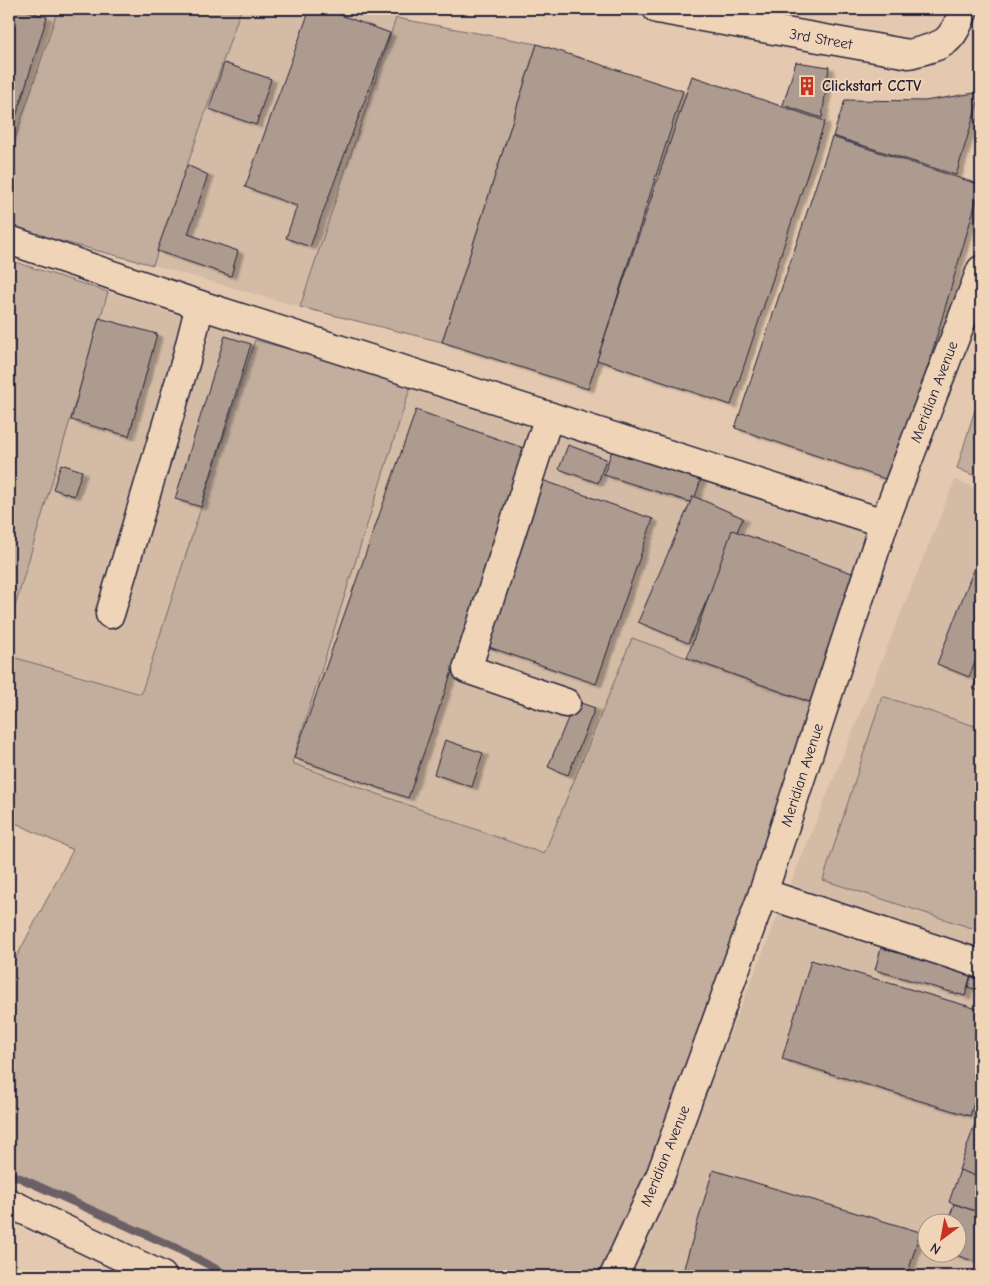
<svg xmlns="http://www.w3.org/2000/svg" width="990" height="1285" font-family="'Comic Neue',sans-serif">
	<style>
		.built { fill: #d4bba6; fill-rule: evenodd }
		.green { fill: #c3ad9c; stroke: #72686c }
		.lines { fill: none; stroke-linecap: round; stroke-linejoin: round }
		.stream { stroke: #6a6066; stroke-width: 8 }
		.building { fill: #ae9b8f; stroke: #22223b; filter: url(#shadow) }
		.minor-casing { stroke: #22223b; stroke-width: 31 }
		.minor { stroke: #f0d4b7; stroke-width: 28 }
		.labels { text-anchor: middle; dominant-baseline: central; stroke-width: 4; stroke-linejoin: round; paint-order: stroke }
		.street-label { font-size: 15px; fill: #22223b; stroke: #f0d4b7 }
		.poi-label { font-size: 15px; font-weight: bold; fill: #22223b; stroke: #f0d4b7; text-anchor: start }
	</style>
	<defs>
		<filter id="shadow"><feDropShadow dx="5.5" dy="3" stdDeviation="1" flood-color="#0004"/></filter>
	</defs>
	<rect width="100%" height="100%" fill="#e4c9b0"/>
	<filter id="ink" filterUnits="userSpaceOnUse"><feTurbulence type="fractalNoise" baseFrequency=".02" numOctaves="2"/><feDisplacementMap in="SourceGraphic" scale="10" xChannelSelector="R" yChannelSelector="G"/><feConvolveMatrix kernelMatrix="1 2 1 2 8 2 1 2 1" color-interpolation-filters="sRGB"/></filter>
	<g filter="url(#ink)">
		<g class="built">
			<polygon points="9,9 58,9 9,157"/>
			<polygon points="241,9 346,9 396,18 300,307 153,265"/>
			<polygon points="108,292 255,340 141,694 9,656 9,627"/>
			<polygon points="412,382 879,527 818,705 632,639 544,854 292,763"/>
			<path d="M955,480L981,490V1276H631ZM928,1222H958V1252H928Z"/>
		</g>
		<g class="green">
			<polygon points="58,9 241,9 153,265 9,228 9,157"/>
			<polygon points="396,18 537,44 442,342 300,307"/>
			<polygon points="9,260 108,292 9,627"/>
			<polygon points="255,340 412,382 292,763 544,854 632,638 818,705 663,1176 607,1276 230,1276 174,1247 9,1173 9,971 73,850 9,820 9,656 141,694"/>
			<polygon points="981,390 981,479 957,468"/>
			<polygon points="882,696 981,728 981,931 823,880"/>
		</g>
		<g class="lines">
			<polyline class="stream" points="9,1173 174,1247 230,1276"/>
		</g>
		<g class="building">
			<polygon points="9,9 21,9 47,17 9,139"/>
			<polygon points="310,9 324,9 390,33 310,247 286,238 297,206 245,187"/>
			<polygon points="537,44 683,91 588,389 442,342"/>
			<polygon points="796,62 829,67 822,118 783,105"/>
			<polygon points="224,63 271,79 256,125 209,109"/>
			<polygon points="692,76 825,121 731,405 597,360"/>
			<polygon points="981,92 956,175 833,136 845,100 925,101"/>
			<polygon points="832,137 981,185 894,482 735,428"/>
			<polygon points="187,165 208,175 188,234 238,251 231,276 157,251"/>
			<polygon points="99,318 157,334 129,436 71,420"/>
			<polygon points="225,336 251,344 201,507 175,499"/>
			<polygon points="416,410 529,450 408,798 294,758"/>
			<polygon points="568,445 606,459 598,483 559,469"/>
			<polygon points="612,450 701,479 693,503 604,475"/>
			<polygon points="61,464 82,471 74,496 53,489"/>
			<polygon points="539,479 653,519 596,684 483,645"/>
			<polygon points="693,496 743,518 688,643 638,622"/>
			<polygon points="732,530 863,577 818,705 687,658"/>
			<polygon points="979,556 981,556 981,647 969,677 937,664"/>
			<polygon points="981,664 981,692 973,689"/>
			<polygon points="575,701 595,708 568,775 548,767"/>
			<polygon points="445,740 483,753 472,787 434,774"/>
			<polygon points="881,948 971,974 965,996 875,970"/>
			<polygon points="811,960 981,1010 981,1079 970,1116 782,1059"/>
			<polygon points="972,974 981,977 981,991 968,987"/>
			<polygon points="981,1106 981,1178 959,1170"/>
			<polygon points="713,1170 920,1232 907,1276 713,1276 684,1268"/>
			<polygon points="960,1170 981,1178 981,1213 949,1202"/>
			<polygon points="954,1204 981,1213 981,1264 948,1252 958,1252 958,1222 948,1222"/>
			<polygon points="702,1271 718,1276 701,1276"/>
		</g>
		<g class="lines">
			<g class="minor-casing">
				<g id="minor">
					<path d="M657,9L909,54C944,45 951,45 964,9"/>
					<polyline points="9,240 200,305 884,523"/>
					<polyline points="549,416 467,669 566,703"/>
					<polyline points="110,614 186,360 200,305"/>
					<polyline points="763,893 981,964"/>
					<polyline points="9,1203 162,1276"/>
					<polyline points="614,1276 661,1174 763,893 884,523 981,270"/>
				</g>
			</g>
			<use href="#minor" class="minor"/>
		</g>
	</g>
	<defs>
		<g id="building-bare" transform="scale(1.5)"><path d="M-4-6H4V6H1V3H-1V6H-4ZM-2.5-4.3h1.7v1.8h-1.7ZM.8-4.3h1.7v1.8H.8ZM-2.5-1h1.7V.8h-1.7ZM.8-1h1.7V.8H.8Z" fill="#c8321e" stroke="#f0d4b7" stroke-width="2.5" paint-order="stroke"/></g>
	</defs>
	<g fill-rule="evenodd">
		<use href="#building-bare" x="807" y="86"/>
	</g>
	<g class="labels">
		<g class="street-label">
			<text transform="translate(821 39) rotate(10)">3rd Street</text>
			<text transform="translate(934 392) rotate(-69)">Meridian Avenue</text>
			<text transform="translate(802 775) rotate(-72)">Meridian Avenue</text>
			<text transform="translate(665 1156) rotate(-68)">Meridian Avenue</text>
		</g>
		<g class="poi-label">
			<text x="822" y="86">Clickstart CCTV</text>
		</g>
	</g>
	<rect width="990" height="1285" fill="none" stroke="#f0d4b7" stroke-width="30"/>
	<rect x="15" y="15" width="960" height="1255" fill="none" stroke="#22223b" stroke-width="2" filter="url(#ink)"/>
	<g transform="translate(942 1238) rotate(212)"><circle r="24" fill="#f0d4b7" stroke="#9e8d85"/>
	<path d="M0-4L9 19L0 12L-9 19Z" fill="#c8321e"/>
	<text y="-8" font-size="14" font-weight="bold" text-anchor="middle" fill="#22223b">N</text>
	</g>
</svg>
